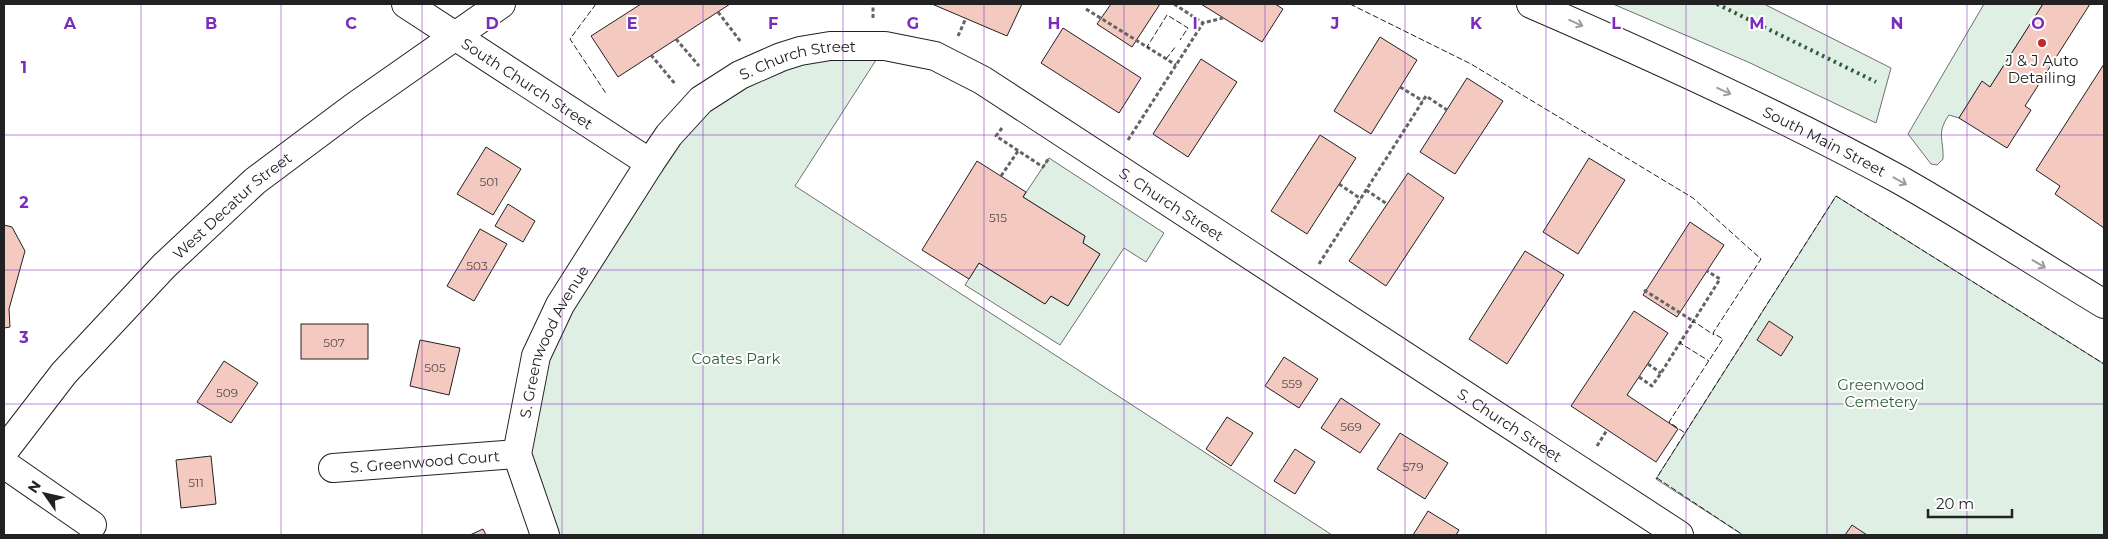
<svg xmlns="http://www.w3.org/2000/svg" width="2108" height="539" font-family="Montserrat,sans-serif">
	<style>
		.green { fill: #e0efe3; stroke: #6f6f6f }
		.building { fill: #f3c9c0; stroke: #222 }
		.lines { fill: none; stroke-linecap: round; stroke-linejoin: round }
		.minor-casing { stroke: #222; stroke-width: 30 }
		.major-casing { stroke: #222; stroke-width: 30 }
		.path { stroke: #646464; stroke-width: 3; stroke-dasharray: 4 2.5; stroke-linecap: butt }
		.minor { stroke: #fff; stroke-width: 28 }
		.major { stroke: #fff; stroke-width: 28 }
		.hedge { stroke: #2f5e38; stroke-width: 4; stroke-dasharray: 2.5 4; stroke-linecap: butt }
		.fence { stroke: #222; stroke-width: 1; stroke-dasharray: 6 2.5; stroke-linecap: butt }
		.oneway { stroke: #9c9c9c }
		.grid { fill: none; stroke: #7b2cbf; stroke-width: 1; stroke-opacity: 0.55 }
		.poi-dot { fill: #c62828; stroke: #fff; stroke-width: 2 }
		.labels { text-anchor: middle; dominant-baseline: central; stroke-width: 4; stroke-linejoin: round; paint-order: stroke }
		.number-label { font-size: 12px; fill: #564c4a }
		.poi-label { font-size: 15px; fill: #222; stroke: #fff }
		.street-label { font-size: 15px; fill: #222; stroke: #fff }
		.park-label { font-size: 15px; fill: #2f5e38; stroke: #fff }
		.grid-label { font-size: 16px; text-anchor: middle; font-weight: bold; fill: #7b2cbf; stroke: #fff; stroke-width: 4; stroke-linejoin: round; paint-order: stroke }
	</style>
	<rect width="100%" height="100%" fill="#fff"/>
	<g class="green">
		<polygon points="1613,4 1764,4 1891,68 1876,123 1748,62"/>
		<path d="M1984,4H2043L1990,87L1982,82L1959,118L1949,115C1936,133 1944,140 1943,159L1937,165L1931,164L1908,134Z"/>
		<polygon points="885,46 795,186 1332,535 545,535 531,497 525,405 536,356 669,135 740,75"/>
		<polygon points="1049,158 1164,233 1146,262 1124,248 1060,345 965,285 979,263 1045,304 1051,296 1068,306 1100,254 1083,243 1085,236 1023,197"/>
		<polygon points="1836,196 2104,364 2104,535 1743,535 1656,479"/>
	</g>
	<g class="building">
		<polygon points="641,4 730,4 618,77 591,36"/>
		<polygon points="932,4 1022,4 1007,36"/>
		<polygon points="1111,4 1160,4 1132,47 1097,24"/>
		<polygon points="1201,4 1275,4 1283,9 1262,42"/>
		<polygon points="2043,4 2090,4 2025,106 2031,110 2007,148 1959,118 1982,81 1990,87"/>
		<polygon points="1063,28 1141,78 1119,113 1041,63"/>
		<polygon points="1380,37 1417,60 1371,134 1334,111"/>
		<polygon points="1201,59 1237,82 1188,157 1153,134"/>
		<polygon points="2104,64 2104,228 2055,194 2060,186 2036,170"/>
		<polygon points="1467,78 1503,101 1455,174 1420,152"/>
		<polygon points="1320,135 1356,158 1307,234 1271,211"/>
		<polygon points="486,147 521,169 493,215 457,194"/>
		<polygon points="1589,158 1625,180 1578,254 1543,232"/>
		<polygon points="977,161 1026,192 1023,197 1085,236 1083,243 1100,254 1068,306 1051,296 1045,304 979,263 969,279 922,250"/>
		<polygon points="1408,173 1444,198 1386,286 1349,261"/>
		<polygon points="508,204 535,221 523,242 495,226"/>
		<polygon points="1690,222 1724,245 1677,317 1643,295"/>
		<polygon points="4,225 12,227 25,251 9,309 10,327 4,328"/>
		<polygon points="480,229 507,244 474,301 447,286"/>
		<polygon points="1525,251 1564,275 1507,364 1469,339"/>
		<polygon points="1634,311 1668,333 1627,395 1678,429 1656,462 1571,406"/>
		<polygon points="1769,321 1793,337 1781,356 1757,340"/>
		<rect x="301" y="324" width="67" height="35"/>
		<polygon points="420,340 460,348 449,395 410,386"/>
		<polygon points="1284,357 1318,379 1299,408 1265,386"/>
		<polygon points="224,361 258,383 231,423 197,402"/>
		<polygon points="1341,398 1380,424 1360,453 1321,428"/>
		<polygon points="1227,417 1253,433 1231,466 1206,449"/>
		<polygon points="1400,433 1448,463 1425,499 1377,469"/>
		<polygon points="1295,449 1315,462 1295,494 1274,481"/>
		<polygon points="211,456 216,504 181,508 176,460"/>
		<polygon points="1428,511 1459,530 1456,535 1413,535"/>
		<polygon points="1852,525 1867,535 1845,535"/>
		<polygon points="483,529 486,535 470,535"/>
	</g>
	<g class="lines">
		<g class="minor-casing">
			<g id="minor">
				<path id="s1" d="M406,4L650,163"/>
				<path id="s2" d="M4,451L64,373L164,266L255,181L354,107L501,4"/>
				<polyline points="4,464 92,525"/>
				<path id="s3" d="M333,468L517,454"/>
				<path id="s4" d="M545,535L517,454L536,356L560,305L650,163L669,135L701,100L740,75L781,57L800,51L830,46H885L935,56L982,80L1679,535"/>
			</g>
		</g>
		<g class="major-casing">
			<g id="major">
				<path id="s5" d="M1531,4C1656,58 1781,115 1900,180C1969,219 2036,263 2104,304"/>
			</g>
		</g>
		<g class="path">
			<polyline points="1174,4 1203,23"/>
			<polyline points="1086,9 1176,65"/>
			<polyline points="718,12 741,42"/>
			<polyline points="873,18 873,4"/>
			<polyline points="958,36 966,18"/>
			<polyline points="676,39 699,66"/>
			<polyline points="651,55 676,85"/>
			<polyline points="1400,87 1423,101"/>
			<polyline points="1002,128 996,136 1043,167 1049,158"/>
			<polyline points="1128,140 1203,23 1223,18"/>
			<polyline points="1001,176 1018,151"/>
			<polyline points="1339,184 1361,199"/>
			<polyline points="1366,190 1387,204"/>
			<polyline points="1319,264 1426,96 1447,110"/>
			<polyline points="1644,290 1693,321"/>
			<polyline points="1648,364 1661,373"/>
			<polyline points="1639,377 1652,386 1661,373 1720,279 1707,271"/>
			<polyline points="1597,446 1607,430"/>
		</g>
		<use href="#minor" class="minor"/>
		<use href="#major" class="major"/>
		<polyline class="hedge" points="1717,4 1876,82"/>
		<g class="fence">
			<polyline points="596,4 570,39 607,95"/>
			<polyline points="1350,4 1471,64 1693,198 1761,259 1713,333 1723,339 1669,422 1685,433 1656,479"/>
			<polyline points="1149,48 1147,47 1167,15 1188,28 1180,40"/>
			<polyline points="1166,59 1176,46"/>
			<polyline points="1692,323 1693,321 1714,335"/>
			<polyline points="1681,341 1680,343 1709,361"/>
			<polyline points="1685,433 1836,196 2104,364"/>
			<polyline points="1657,478 1743,535"/>
		</g>
	</g>
	<defs><path id="oneway-shaft" d="M-6 0H5M1.5-3L5.5 0L1.5 3" fill="none" stroke-width="1.6" stroke-linecap="round" stroke-linejoin="round" transform="scale(1.25)"/></defs>
	<g class="oneway">
		<use href="#oneway-shaft" transform="translate(1576 23) rotate(24)"/>
		<use href="#oneway-shaft" transform="translate(1724 91) rotate(25)"/>
		<use href="#oneway-shaft" transform="translate(1900 181) rotate(29)"/>
		<use href="#oneway-shaft" transform="translate(2039 264) rotate(31)"/>
	</g>
	<path class="grid" d="M141,4V535M281,4V535M422,4V535M562,4V535M703,4V535M843,4V535M984,4V535M1124,4V535M1265,4V535M1405,4V535M1546,4V535M1686,4V535M1827,4V535M1967,4V535M4,135H2104M4,270H2104M4,404H2104"/>
	<circle class="poi-dot" cx="2042" cy="43" r="5"/>
	<g class="labels">
		<g class="number-label">
			<text x="489" y="181">501</text>
			<text x="998" y="217">515</text>
			<text x="477" y="265">503</text>
			<text x="334" y="342">507</text>
			<text x="435" y="367">505</text>
			<text x="1292" y="383">559</text>
			<text x="227" y="392">509</text>
			<text x="1351" y="426">569</text>
			<text x="1413" y="466">579</text>
			<text x="196" y="482">511</text>
		</g>
		<g class="poi-label">
			<text x="2042" y="60">J &amp; J Auto<tspan x="2042" dy="17">Detailing</tspan></text>
		</g>
		<g class="street-label">
			<text stroke="none"><textPath href="#s4" startOffset="598">S. Church Street</textPath></text>
			<text stroke="none"><textPath href="#s1" startOffset="145">South Church Street</textPath></text>
			<text stroke="none"><textPath href="#s5" startOffset="324">South Main Street</textPath></text>
			<text stroke="none"><textPath href="#s4" startOffset="1018">S. Church Street</textPath></text>
			<text stroke="none"><textPath href="#s2" startOffset="336">West Decatur Street</textPath></text>
			<text stroke="none"><textPath href="#s4" startOffset="205">S. Greenwood Avenue</textPath></text>
			<text stroke="none"><textPath href="#s4" startOffset="1422">S. Church Street</textPath></text>
			<text stroke="none"><textPath href="#s3" startOffset="92">S. Greenwood Court</textPath></text>
		</g>
		<g class="park-label">
			<text x="736" y="358">Coates Park</text>
			<text x="1881" y="384">Greenwood<tspan x="1881" dy="17">Cemetery</tspan></text>
		</g>
	</g>
	<g class="grid-label">
		<text x="70" y="29">A</text>
		<text x="211" y="29">B</text>
		<text x="351" y="29">C</text>
		<text x="492" y="29">D</text>
		<text x="632" y="29">E</text>
		<text x="773" y="29">F</text>
		<text x="913" y="29">G</text>
		<text x="1054" y="29">H</text>
		<text x="1195" y="29">I</text>
		<text x="1335" y="29">J</text>
		<text x="1476" y="29">K</text>
		<text x="1616" y="29">L</text>
		<text x="1757" y="29">M</text>
		<text x="1897" y="29">N</text>
		<text x="2038" y="29">O</text>
		<text x="24" y="73">1</text>
		<text x="24" y="208">2</text>
		<text x="24" y="343">3</text>
	</g>
	<rect width="2108" height="539" fill="none" stroke="#222222" stroke-width="10"/>
	<g transform="translate(45 494) rotate(304)" stroke="#ffffff" stroke-width="4" paint-order="stroke">
	<path d="M0-4L9 19L0 12L-9 19Z" fill="#222222"/>
	<text y="-8" font-size="14" font-weight="bold" text-anchor="middle" fill="#222222">N</text>
	</g>
	<path d="M1928 509v8h84v-8" fill="none" stroke="#222222" stroke-width="2.5"/>
	<text x="1936" y="509" font-size="15" fill="#222222" stroke="#ffffff" stroke-width="4" paint-order="stroke">20 m</text>
</svg>
